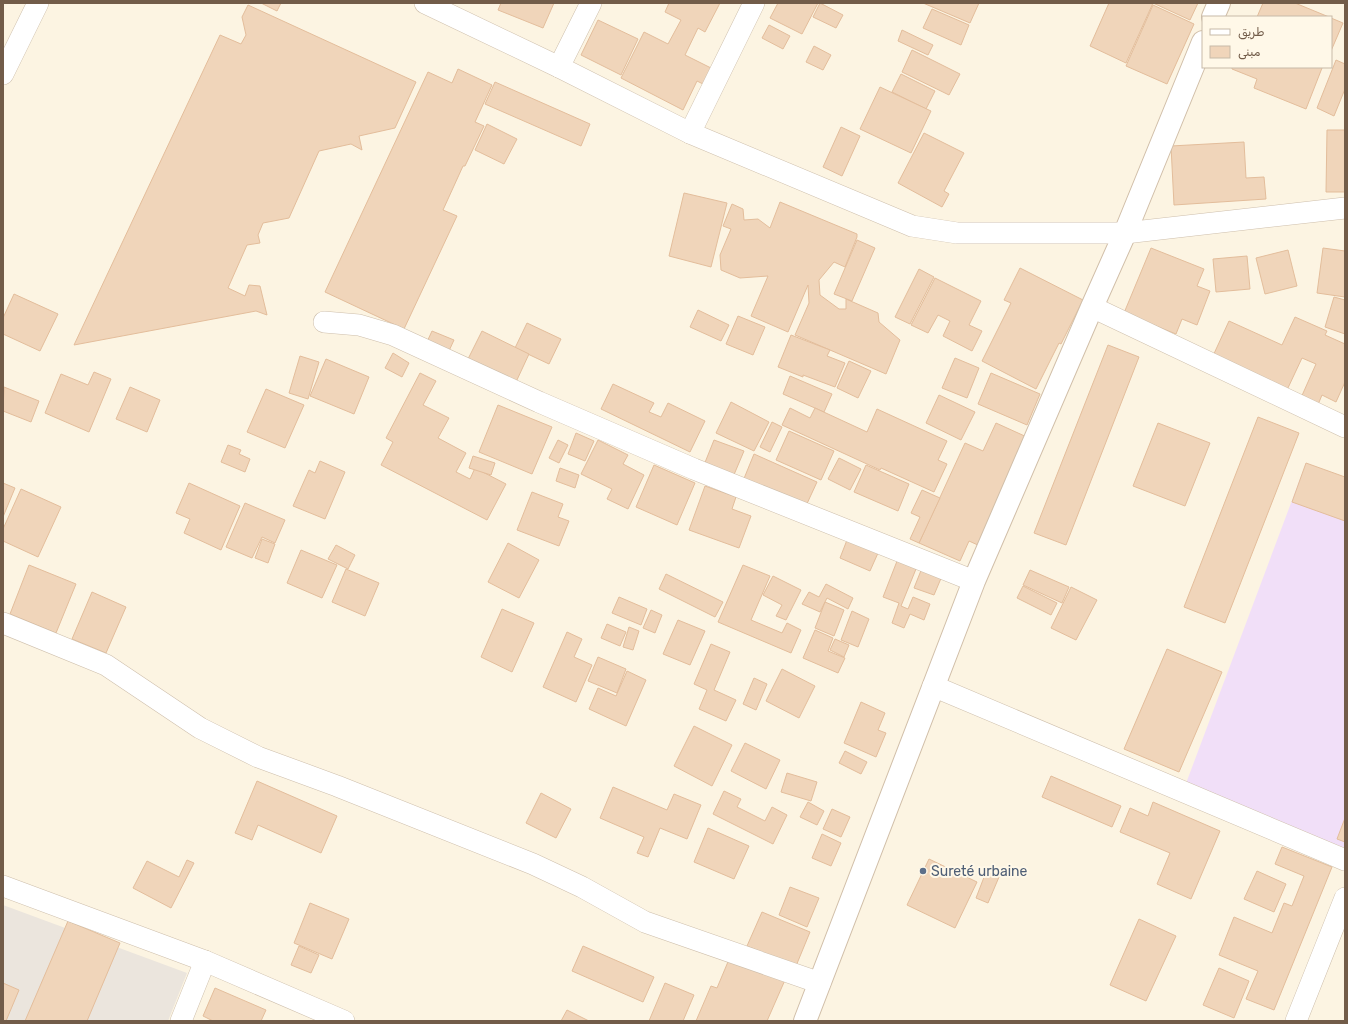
<svg xmlns="http://www.w3.org/2000/svg" width="1348" height="1024" font-family="Rubik,Cairo,sans-serif">
	<style>
		.industrial { fill: #ebe5dd }
		.education { fill: #f1dff8 }
		.building { fill: #f0d5ba; stroke: #e3bd9b }
		.lines { fill: none; stroke-linecap: round; stroke-linejoin: round }
		.street-casing { stroke: #cebfac; stroke-width: 22 }
		.secondary-casing { stroke: #d1bfa9; stroke-width: 24 }
		.street { stroke: #fff; stroke-width: 21 }
		.secondary { stroke: #fff; stroke-width: 22 }
		.service-dot { fill: #5c6f8a; stroke: #fff8e8; stroke-width: 1.5 }
		.labels { text-anchor: middle; dominant-baseline: central; stroke-width: 4; stroke-linejoin: round; paint-order: stroke }
		.service-label { font-size: 14px; fill: #4e5e75; stroke: #fff8e8; text-anchor: start }
	</style>
	<rect width="100%" height="100%" fill="#fcf4e2"/>
	<polygon class="industrial" points="3,905 187,973 168,1021 3,1021"/>
	<polygon class="education" points="1306,463 1345,478 1345,848 1185,786"/>
	<g class="building">
		<polygon points="261,3 281,3 277,11"/>
		<polygon points="501,3 554,3 543,28 498,10"/>
		<polygon points="669,3 720,3 705,32 698,28 685,55 715,70 707,86 697,81 683,110 621,78 644,32 668,44 681,20 665,12"/>
		<polygon points="778,3 818,3 802,34 770,18"/>
		<polygon points="820,3 843,15 836,28 813,17"/>
		<polygon points="923,3 979,3 970,23"/>
		<polygon points="1109,3 1153,3 1126,63 1090,46"/>
		<polygon points="1153,3 1198,3 1190,20"/>
		<polygon points="1263,3 1295,3 1329,17 1257,17"/>
		<polygon points="248,5 416,82 395,128 359,136 362,150 351,144 319,151 289,218 263,223 258,235 260,243 247,245 228,288 245,296 249,285 260,286 267,315 256,311 74,345 220,35 241,44 246,35 242,17"/>
		<polygon points="1153,5 1194,24 1167,84 1126,66"/>
		<polygon points="932,9 969,25 961,45 923,28"/>
		<polygon points="1331,18 1343,23 1331,51"/>
		<polygon points="598,20 638,39 621,75 581,55"/>
		<polygon points="769,25 790,36 783,49 762,38"/>
		<polygon points="902,30 933,45 928,55 898,41"/>
		<polygon points="814,46 831,55 823,70 806,62"/>
		<polygon points="912,50 960,74 949,95 902,72"/>
		<polygon points="1336,60 1345,64 1345,89 1334,116 1317,108"/>
		<polygon points="1232,67 1321,67 1322,68 1306,109 1254,88 1257,79 1232,69"/>
		<polygon points="458,69 492,85 475,122 484,126 465,166 463,166 443,210 457,216 404,329 325,292 428,72 452,83"/>
		<polygon points="901,74 935,91 926,109 892,92"/>
		<polygon points="495,82 590,124 581,146 485,104"/>
		<polygon points="880,87 931,111 911,153 860,129"/>
		<polygon points="487,124 517,139 504,164 475,150"/>
		<polygon points="841,127 860,136 842,176 823,167"/>
		<polygon points="1327,130 1345,130 1345,192 1326,192"/>
		<polygon points="924,133 964,153 944,191 949,194 942,207 898,183"/>
		<polygon points="1244,142 1246,178 1264,177 1266,199 1174,205 1171,146"/>
		<polygon points="684,193 727,203 711,267 669,256"/>
		<polygon points="780,202 857,234 857,237 845,267 834,262 819,280 820,295 839,309 846,309 846,299 878,313 879,322 900,340 886,374 795,335 809,303 808,285 788,332 751,316 768,276 740,278 721,270 720,255 731,229 723,226 732,204 743,209 744,220 758,219 770,228"/>
		<polygon points="857,240 875,248 852,301 834,294"/>
		<polygon points="1151,248 1204,269 1197,286 1210,291 1197,325 1182,319 1176,334 1124,313"/>
		<polygon points="1323,248 1345,251 1345,297 1317,293"/>
		<polygon points="1288,250 1297,286 1265,294 1256,258"/>
		<polygon points="1247,256 1250,289 1216,292 1213,259"/>
		<polygon points="1020,268 1083,300 1061,344 1059,343 1036,389 982,361 1011,303 1004,300"/>
		<polygon points="919,269 934,277 910,324 895,317"/>
		<polygon points="935,278 981,301 969,325 982,331 972,351 943,336 950,321 938,315 928,333 911,325"/>
		<polygon points="14,294 58,314 40,351 3,334 3,318"/>
		<polygon points="1334,297 1345,300 1345,334 1325,327"/>
		<polygon points="698,310 729,325 721,341 690,327"/>
		<polygon points="738,316 765,327 753,355 726,344"/>
		<polygon points="1295,317 1327,331 1325,335 1345,344 1345,382 1336,402 1322,395 1317,407 1300,400 1316,364 1302,358 1287,390 1212,358 1229,321 1282,345"/>
		<polygon points="527,323 561,339 549,364 515,348"/>
		<polygon points="432,331 454,340 448,353 426,344"/>
		<polygon points="482,331 529,354 516,382 468,359"/>
		<polygon points="791,335 830,350 827,356 845,363 835,387 803,375 803,377 778,367"/>
		<polygon points="1108,345 1139,357 1066,545 1034,533"/>
		<polygon points="393,353 409,363 402,377 385,368"/>
		<polygon points="300,356 319,362 308,399 289,393"/>
		<polygon points="955,358 979,368 967,398 942,388"/>
		<polygon points="326,359 369,377 354,414 310,396"/>
		<polygon points="849,361 871,371 858,398 837,388"/>
		<polygon points="94,372 111,379 89,432 45,413 61,374 88,385"/>
		<polygon points="420,373 436,381 423,405 449,418 438,438 466,453 456,472 470,479 475,468 506,484 487,520 381,465 393,442 386,438"/>
		<polygon points="991,373 1040,394 1027,425 978,404"/>
		<polygon points="790,376 832,394 824,412 783,394"/>
		<polygon points="613,384 654,403 649,412 661,417 668,403 705,421 690,452 601,409"/>
		<polygon points="4,387 39,401 31,422 3,411"/>
		<polygon points="130,387 160,400 147,432 116,419"/>
		<polygon points="266,389 304,405 285,448 247,432"/>
		<polygon points="939,395 975,412 961,440 926,423"/>
		<polygon points="731,402 769,422 754,451 716,433"/>
		<polygon points="498,405 552,427 532,474 479,452"/>
		<polygon points="790,408 810,418 815,408 867,432 877,409 947,441 938,460 947,464 934,492 881,468 880,470 782,425"/>
		<polygon points="1258,417 1299,433 1225,623 1184,607"/>
		<polygon points="772,422 782,427 770,452 760,447"/>
		<polygon points="996,423 1029,438 980,546 969,541 960,561 919,543 965,443 983,451"/>
		<polygon points="1158,423 1210,443 1185,506 1133,486"/>
		<polygon points="789,431 834,451 821,480 776,460"/>
		<polygon points="576,433 594,441 585,461 568,454"/>
		<polygon points="558,440 568,445 559,463 549,458"/>
		<polygon points="598,440 628,455 623,464 644,475 628,509 607,499 612,489 581,474"/>
		<polygon points="714,440 744,451 733,477 704,465"/>
		<polygon points="228,445 241,450 239,454 250,459 245,472 221,462"/>
		<polygon points="754,454 817,482 805,508 743,481"/>
		<polygon points="473,456 495,463 491,475 469,468"/>
		<polygon points="839,458 861,469 850,490 828,479"/>
		<polygon points="320,461 345,472 325,519 293,506 309,470 315,473"/>
		<polygon points="1306,463 1345,477 1345,521 1292,502"/>
		<polygon points="654,465 695,483 677,525 636,507"/>
		<polygon points="866,465 909,484 898,511 854,492"/>
		<polygon points="560,468 579,475 575,488 556,481"/>
		<polygon points="3,483 15,488 3,517"/>
		<polygon points="189,483 240,506 221,550 184,533 190,519 176,513"/>
		<polygon points="705,486 736,497 732,509 751,516 739,548 689,530"/>
		<polygon points="21,489 61,507 38,557 3,541 3,529"/>
		<polygon points="922,490 940,498 919,543 910,539 920,517 911,513"/>
		<polygon points="532,492 563,504 558,517 569,521 559,546 517,530"/>
		<polygon points="245,503 285,520 275,543 262,537 252,558 226,547"/>
		<polygon points="262,539 275,544 268,563 255,558"/>
		<polygon points="847,540 878,553 870,571 840,558"/>
		<polygon points="508,543 539,560 519,598 488,582"/>
		<polygon points="336,545 355,555 348,569 328,559"/>
		<polygon points="301,550 337,565 322,598 287,583"/>
		<polygon points="899,556 918,564 901,606 908,609 913,597 930,604 924,620 910,614 904,628 892,623 899,603 883,597"/>
		<polygon points="29,565 76,584 56,633 10,614"/>
		<polygon points="743,565 770,576 751,620 782,633 787,623 801,630 791,653 718,622"/>
		<polygon points="922,568 942,576 934,595 914,588"/>
		<polygon points="346,569 379,583 365,616 332,602"/>
		<polygon points="1030,570 1069,587 1062,603 1023,585"/>
		<polygon points="666,574 723,602 715,617 659,589"/>
		<polygon points="773,576 801,590 786,620 776,616 782,605 763,595"/>
		<polygon points="826,584 853,598 848,609 827,598 820,612 802,604 809,592 819,597"/>
		<polygon points="1023,586 1057,603 1051,615 1017,598"/>
		<polygon points="1071,587 1097,600 1076,640 1051,628"/>
		<polygon points="92,592 126,607 106,653 72,639"/>
		<polygon points="619,597 647,609 641,625 612,613"/>
		<polygon points="825,602 844,610 834,636 815,628"/>
		<polygon points="502,609 534,623 512,672 481,657"/>
		<polygon points="651,610 662,615 655,633 643,628"/>
		<polygon points="852,611 869,619 858,647 841,640"/>
		<polygon points="678,620 705,631 690,665 663,654"/>
		<polygon points="607,624 626,632 620,646 601,638"/>
		<polygon points="629,627 639,631 633,650 623,647"/>
		<polygon points="815,630 833,638 828,651 845,658 838,673 803,658"/>
		<polygon points="567,632 582,639 574,657 592,665 576,702 543,687"/>
		<polygon points="835,639 849,645 844,657 830,650"/>
		<polygon points="711,644 730,652 714,690 736,700 726,721 699,709 707,690 694,684"/>
		<polygon points="1167,649 1222,672 1179,772 1124,749"/>
		<polygon points="598,657 626,669 617,693 588,681"/>
		<polygon points="782,669 815,686 799,718 766,701"/>
		<polygon points="627,671 646,680 626,726 589,709 598,688 616,696"/>
		<polygon points="754,678 767,684 756,710 743,704"/>
		<polygon points="861,702 885,713 878,730 886,733 876,757 844,743"/>
		<polygon points="694,726 732,745 712,786 674,766"/>
		<polygon points="745,743 780,760 766,789 731,771"/>
		<polygon points="845,751 867,762 861,774 839,763"/>
		<polygon points="787,773 817,782 811,801 781,792"/>
		<polygon points="1051,776 1121,806 1112,827 1042,797"/>
		<polygon points="257,781 337,816 321,853 258,825 252,840 235,833"/>
		<polygon points="613,787 667,810 674,794 701,805 687,839 660,828 648,857 637,853 644,837 600,818"/>
		<polygon points="724,791 741,799 737,807 765,821 772,807 787,815 773,844 713,814"/>
		<polygon points="541,793 571,809 556,838 526,823"/>
		<polygon points="808,802 824,811 817,825 800,817"/>
		<polygon points="1153,802 1220,831 1191,899 1157,884 1170,853 1120,832 1130,808 1148,816"/>
		<polygon points="832,809 850,817 841,837 823,829"/>
		<polygon points="1345,818 1345,842 1337,839"/>
		<polygon points="708,828 749,846 734,879 694,862"/>
		<polygon points="822,834 841,843 831,866 812,858"/>
		<polygon points="1282,847 1332,867 1274,1010 1246,999 1258,971 1219,955 1234,917 1272,933 1284,903 1292,906 1304,876 1275,864"/>
		<polygon points="929,859 977,882 955,928 907,905"/>
		<polygon points="187,860 194,863 171,908 133,888 147,861 179,877"/>
		<polygon points="1257,871 1286,884 1274,912 1244,899"/>
		<polygon points="986,872 999,877 988,903 976,898"/>
		<polygon points="790,887 819,898 807,927 779,915"/>
		<polygon points="310,903 349,919 332,959 294,943"/>
		<polygon points="762,912 810,932 796,966 747,946"/>
		<polygon points="1139,919 1176,936 1146,1001 1110,985"/>
		<polygon points="68,921 120,943 87,1021 25,1021"/>
		<polygon points="299,946 319,955 311,973 291,965"/>
		<polygon points="583,946 654,977 643,1002 572,971"/>
		<polygon points="730,957 785,980 767,1021 696,1021 711,986 717,988"/>
		<polygon points="1219,968 1249,981 1234,1018 1203,1005"/>
		<polygon points="3,983 19,990 6,1021 3,1021"/>
		<polygon points="665,983 694,995 683,1021 649,1021"/>
		<polygon points="215,988 266,1010 261,1021 213,1021 203,1016"/>
		<polygon points="567,1010 589,1021 561,1021"/>
	</g>
	<g class="lines">
		<g class="street-casing">
			<g id="street">
				<polyline points="425,3 559,67 690,133 912,226 957,233 1125,233 1345,208"/>
				<polyline points="559,67 591,3"/>
				<polyline points="3,74 38,3"/>
				<polyline points="690,133 754,3"/>
				<polyline points="1092,307 1345,427"/>
				<polyline points="324,322 359,325 393,335 539,402 694,469 974,581"/>
				<polyline points="3,623 106,665 200,728 258,757 337,786 533,864 582,887 645,922 820,983"/>
				<polyline points="933,686 1345,860"/>
				<polyline points="3,886 205,961 344,1021"/>
				<polyline points="181,1021 205,961"/>
				<polyline points="1296,1021 1345,898"/>
			</g>
		</g>
		<g class="secondary-casing">
			<g id="secondary">
				<polyline points="1213,17 1219,3"/>
				<polyline points="805,1021 974,581 1092,307 1125,233 1203,42"/>
			</g>
		</g>
		<use href="#street" class="street"/>
		<use href="#secondary" class="secondary"/>
	</g>
	<circle class="service-dot" cx="923" cy="871" r="4"/>
	<g class="labels">
		<g class="service-label">
			<text x="931" y="871">Sureté urbaine</text>
		</g>
	</g>
	<rect width="1348" height="1024" fill="none" stroke="#725c49" stroke-width="8"/>
	<rect x="1202" y="16" width="130" height="52" fill="#fff8e8" stroke="#c7baa8"/>
	<rect x="1210" y="29" width="20" height="6" fill="#ffffff" stroke="#c7baa8"/>
	<text x="1238" y="36" font-size="12" fill="#725c49">طريق</text>
	<rect x="1210" y="46" width="20" height="12" fill="#f0d5ba" stroke="#c7baa8"/>
	<text x="1238" y="56" font-size="12" fill="#725c49">مبنى</text>
</svg>
